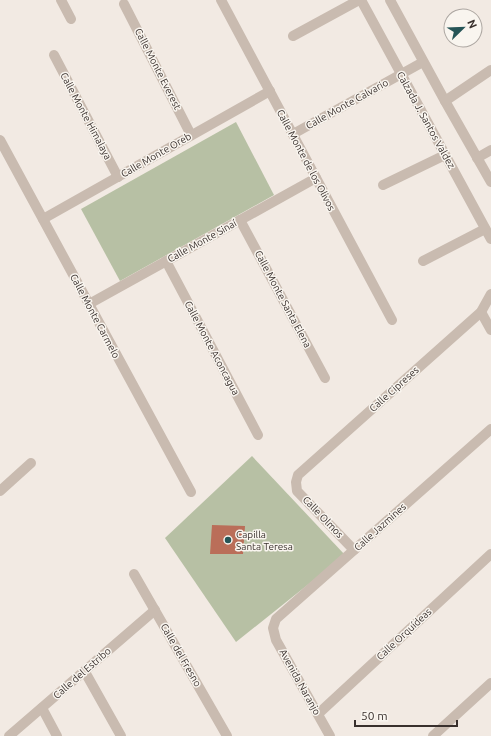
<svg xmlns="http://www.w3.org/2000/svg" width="491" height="736" font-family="Ubuntu,sans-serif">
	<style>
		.green { fill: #b7c0a4 }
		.building { fill: #ba6e59 }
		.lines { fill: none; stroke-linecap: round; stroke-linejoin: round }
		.minor { stroke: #c9bbb0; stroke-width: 10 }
		.poi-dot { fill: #265557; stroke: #f9f5ef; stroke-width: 1.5 }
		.labels { text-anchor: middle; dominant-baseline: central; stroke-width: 3; stroke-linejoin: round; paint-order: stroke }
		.street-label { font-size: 10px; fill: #39302d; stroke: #f9f5ef }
		.poi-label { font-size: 10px; fill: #39302d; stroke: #f9f5ef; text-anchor: start }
	</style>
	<rect width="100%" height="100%" fill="#f2eae3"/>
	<g class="green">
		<polygon points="236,122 274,195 120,281 81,209"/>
		<polygon points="252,456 345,555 236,642 165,538"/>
	</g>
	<polygon class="building" points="212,525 245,526 243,554 210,554"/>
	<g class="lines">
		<g class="minor">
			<polyline points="61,0 71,19"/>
			<polyline points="221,0 392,320"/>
			<polyline points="361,0 491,239"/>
			<polyline points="390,0 445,101 491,182"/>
			<polyline points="124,4 191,135"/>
			<polyline points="293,36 359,0"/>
			<polyline points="54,55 118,177"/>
			<polyline points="445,101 491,70"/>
			<polyline points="293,134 423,62"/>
			<polyline points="0,140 191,492"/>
			<polyline points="477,158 491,150"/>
			<polyline points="383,185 445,155"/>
			<polyline points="43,219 270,91"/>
			<polyline points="240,220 325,378"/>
			<polyline points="166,261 258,435"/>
			<polyline points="423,261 485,229"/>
			<polyline points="89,304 316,178"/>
			<polyline points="481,312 491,330"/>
			<polyline points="0,491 31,463"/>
			<polyline points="354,550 297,491 296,482 298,475 481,312 491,294"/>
			<polyline points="134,574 227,736"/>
			<polyline points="85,672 121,736"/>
			<polyline points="42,708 57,736"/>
			<polyline points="318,714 491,554"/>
			<polyline points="9,736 155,610"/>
			<polyline points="330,736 276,640 273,628 276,619 491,429"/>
			<polyline points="433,736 491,683"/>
		</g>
	</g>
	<circle class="poi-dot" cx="228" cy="540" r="4"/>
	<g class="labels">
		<g class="street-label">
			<text transform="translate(158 69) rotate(63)">Calle Monte Everest</text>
			<text transform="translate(347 104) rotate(-29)">Calle Monte Calvario</text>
			<text transform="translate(86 116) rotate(62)">Calle Monte Himalaya</text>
			<text transform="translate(426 120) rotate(61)">Calzada J. Santos Valdez</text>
			<text transform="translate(156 155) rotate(-30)">Calle Monte Oreb</text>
			<text transform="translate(306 160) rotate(62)">Calle Monte de los Olivos</text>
			<text transform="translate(202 241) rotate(-29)">Calle Monte Sinaí</text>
			<text transform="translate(283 299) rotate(62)">Calle Monte Santa Elena</text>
			<text transform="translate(95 316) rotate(62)">Calle Monte Carmelo</text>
			<text transform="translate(212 348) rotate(62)">Calle Monte Aconcagua</text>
			<text transform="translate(394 389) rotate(-42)">Calle Cipreses</text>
			<text transform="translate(323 517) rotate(46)">Calle Olmos</text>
			<text transform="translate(380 527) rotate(-42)">Calle Jazmines</text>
			<text transform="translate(404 634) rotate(-43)">Calle Orquídeas</text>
			<text transform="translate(181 655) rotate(60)">Calle del Fresno</text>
			<text transform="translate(82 673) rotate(-41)">Calle del Estribo</text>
			<text transform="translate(300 682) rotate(61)">Avenida Naranjo</text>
		</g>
		<g class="poi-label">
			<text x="236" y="534">Capilla<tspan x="236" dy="12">Santa Teresa</tspan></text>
		</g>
	</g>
	<g transform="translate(463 28) rotate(67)"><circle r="19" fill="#f9f5ef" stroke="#aca6a1"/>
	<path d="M0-3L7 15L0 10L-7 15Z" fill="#265557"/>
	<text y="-6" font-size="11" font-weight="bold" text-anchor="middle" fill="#39302d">N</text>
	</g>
	<path d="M355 720v6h102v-6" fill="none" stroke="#39302d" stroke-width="2"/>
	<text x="361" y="720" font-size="12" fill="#39302d" stroke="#f9f5ef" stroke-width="3" paint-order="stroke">50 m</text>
</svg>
